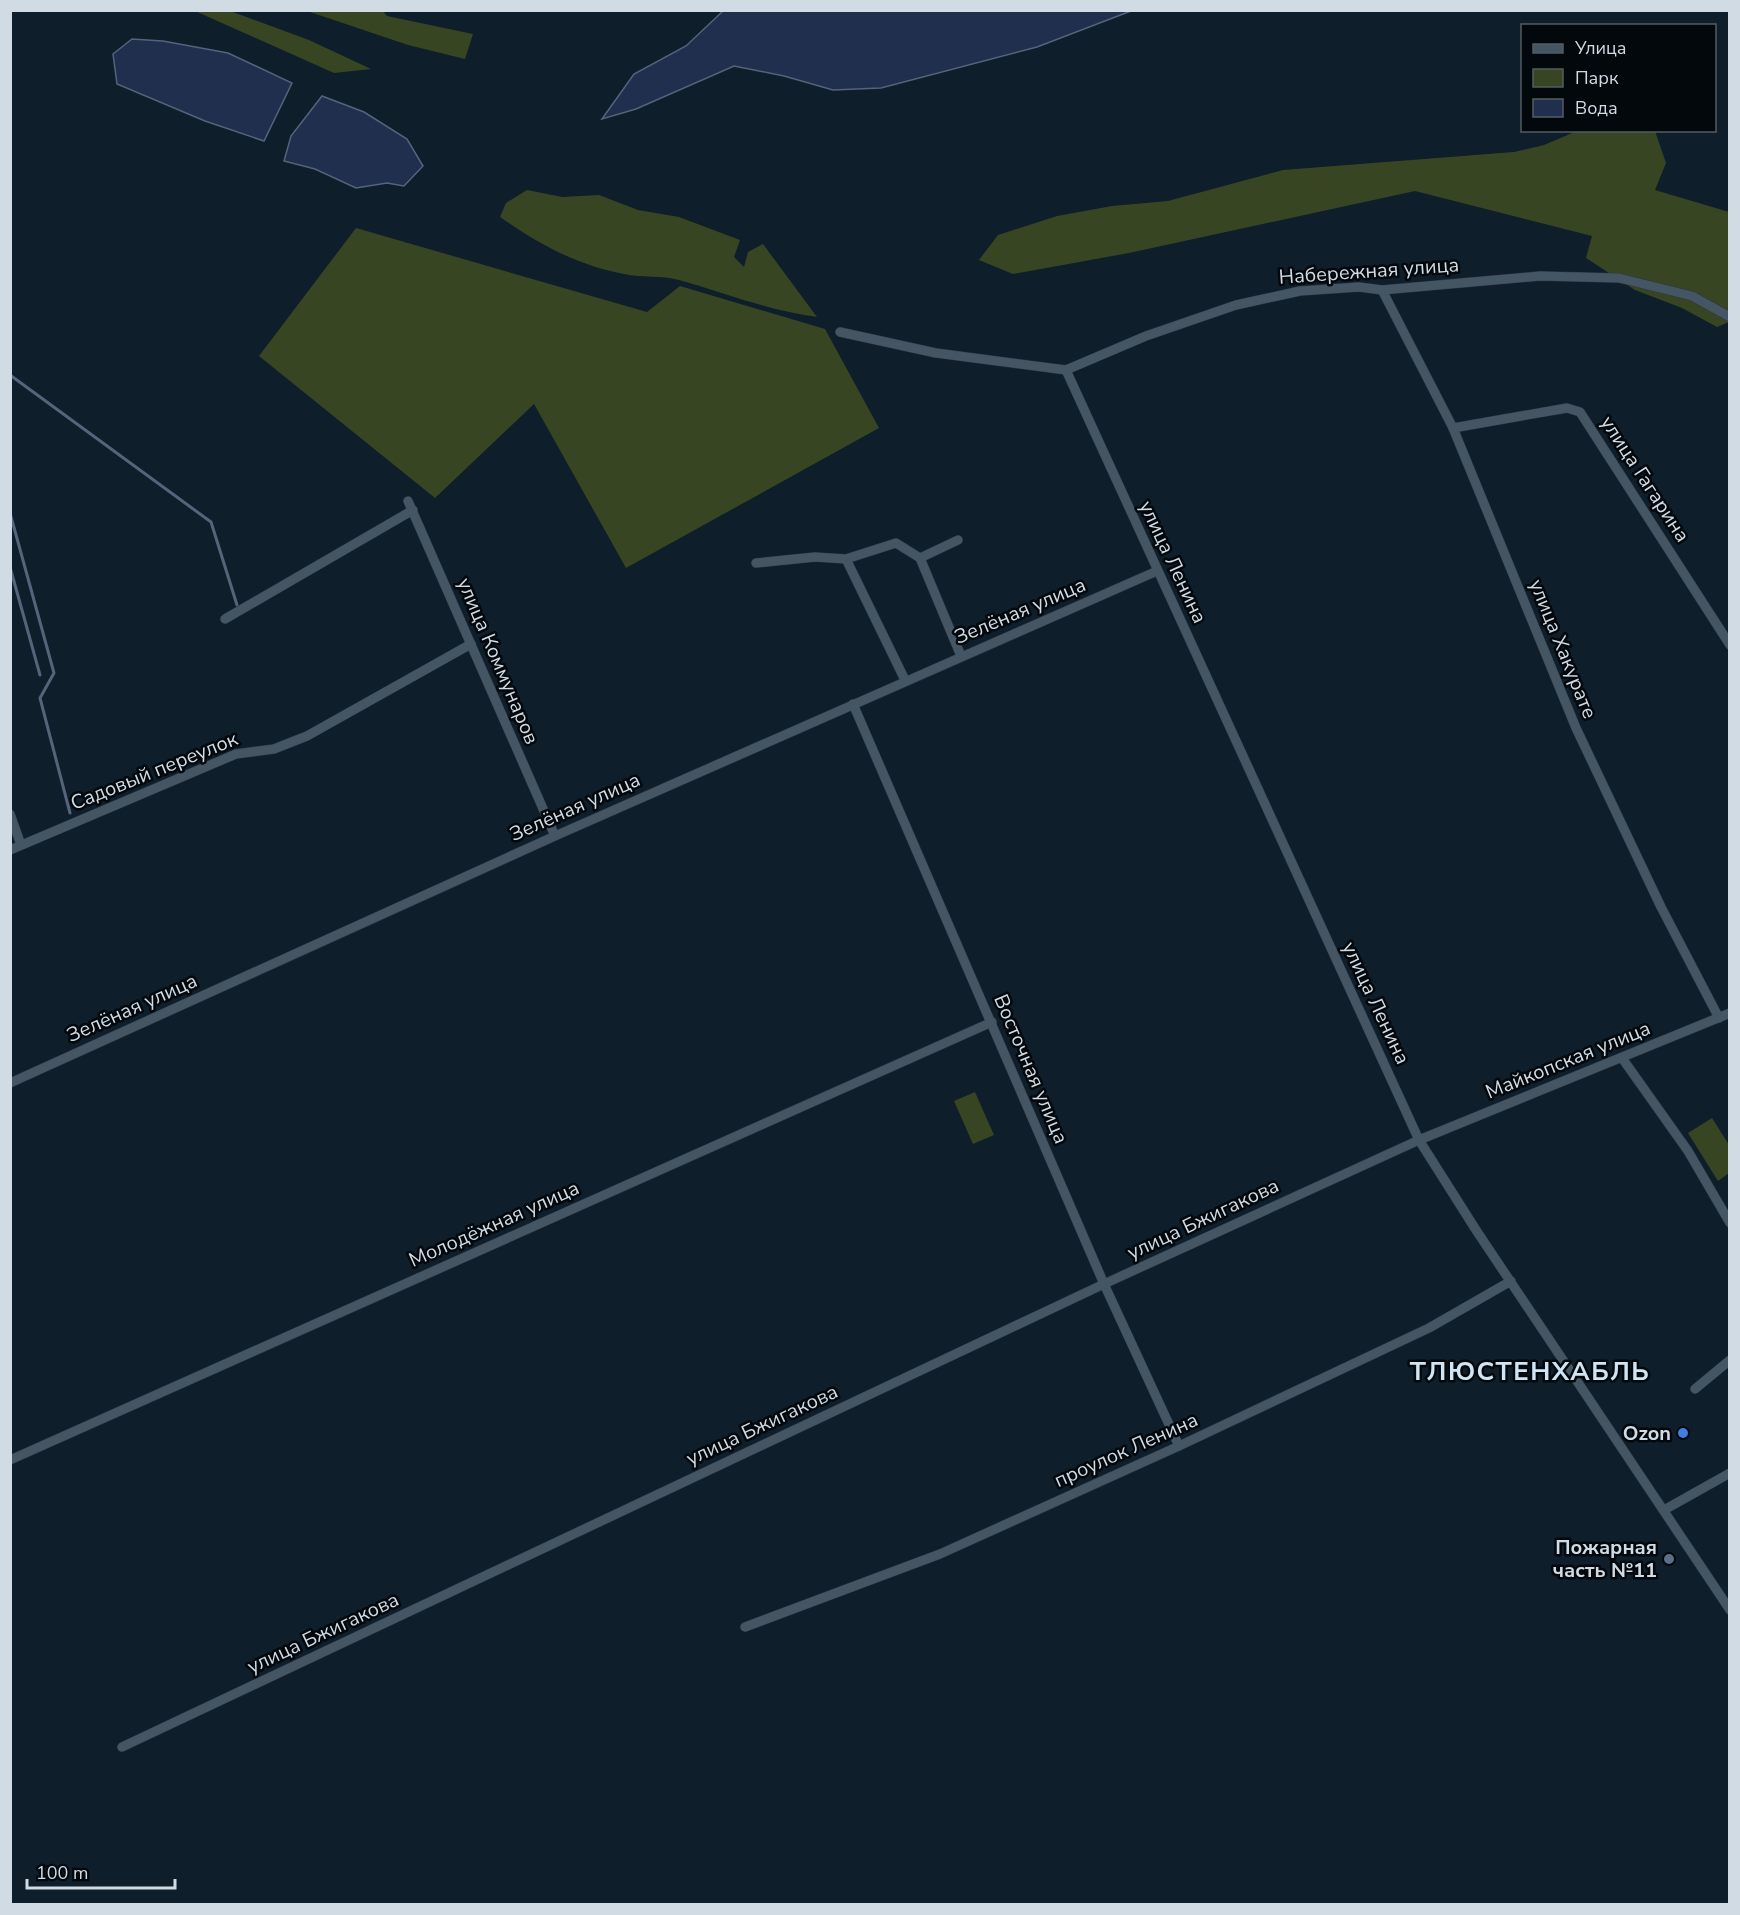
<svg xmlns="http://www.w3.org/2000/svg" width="1740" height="1915" font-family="'Nunito Sans',sans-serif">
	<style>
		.green { fill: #384523 }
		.water { fill: #202f4e; stroke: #55637b; stroke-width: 1.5 }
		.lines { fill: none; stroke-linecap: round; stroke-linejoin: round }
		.stream { stroke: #55637b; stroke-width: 3 }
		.minor-casing { stroke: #2e3640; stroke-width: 10 }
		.minor { stroke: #445664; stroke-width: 9 }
		.shop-dot { fill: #3f7fe0; stroke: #03080c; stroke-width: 2 }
		.service-dot { fill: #5c6f8a; stroke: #03080c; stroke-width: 2 }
		.labels { text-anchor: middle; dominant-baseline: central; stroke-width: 5; stroke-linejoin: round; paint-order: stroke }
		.street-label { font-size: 20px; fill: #d1dbe4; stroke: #03080c }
		.poi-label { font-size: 20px; font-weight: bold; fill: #d1dbe4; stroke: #03080c; text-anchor: end }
		.district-label { font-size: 26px; font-weight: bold; letter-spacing: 1.5px; fill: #cfe4f5; stroke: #03080c }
	</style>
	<rect width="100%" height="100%" fill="#0e1e2a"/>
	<g class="green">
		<polygon points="195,11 230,11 309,40 371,69 334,73"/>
		<polygon points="307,11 383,11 387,16 473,34 465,59 408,45"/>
		<polygon points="1577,131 1655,131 1666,163 1655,190 1729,212 1729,322 1717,327 1682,308 1635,290 1586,258 1592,236 1415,191 1129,253 1013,274 979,260 998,235 1057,216 1112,206 1168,201 1283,170 1514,152 1544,145"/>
		<path d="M527,190L562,197L599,195L638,210L679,217L740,240L734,257L744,267L748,252L763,244L817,317C770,311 725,293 679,280C661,275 642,278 624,274C576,265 539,244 500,217L506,203Z"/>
		<polygon points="356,228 647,312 680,286 825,329 879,428 626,568 534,404 435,498 259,356"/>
		<polygon points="975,1092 994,1135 973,1144 954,1101"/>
		<polygon points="1712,1118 1729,1145 1729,1173 1718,1181 1688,1133"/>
	</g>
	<g class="water">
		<polygon points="723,11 723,10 1131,11 1037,47 881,88 833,90 784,76 734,66 636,109 602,119 634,74 686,46"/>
		<polygon points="132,39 163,41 228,53 292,83 264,141 205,121 117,84 113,54"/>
		<polygon points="322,96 364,112 407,139 423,166 404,186 387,183 356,188 315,169 284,161 291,136"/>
	</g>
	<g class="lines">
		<g class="stream">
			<polyline points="10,375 211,522 237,605"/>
			<polyline points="10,513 54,673 40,698 70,813"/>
			<polyline points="10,567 40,675"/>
		</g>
		<g class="minor-casing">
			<g id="minor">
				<polyline points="1382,290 1453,428 1576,728 1661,907 1719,1018"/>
				<polyline points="840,332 936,353 1066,370 1146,336 1236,305 1300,291 1359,287 1382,290 1540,276 1619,278 1692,296 1730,317"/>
				<polyline points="1066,370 1419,1140 1476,1230 1730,1610"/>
				<polyline points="1453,428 1567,408 1580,412 1730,645"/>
				<polyline points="408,501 555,836"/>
				<polyline points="958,540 920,558 961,656"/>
				<polyline points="846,559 896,543 920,558"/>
				<polyline points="756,563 815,557 846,559 905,680"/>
				<polyline points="225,619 413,510"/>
				<polyline points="853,704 1104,1284 1179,1446"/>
				<polyline points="10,814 21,845"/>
				<polyline points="10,850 236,754 274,749 307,736 471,644"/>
				<polyline points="1622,1058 1688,1151 1730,1223"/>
				<polyline points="10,1083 555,836 1157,571"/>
				<polyline points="1695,1389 1730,1360"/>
				<polyline points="10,1460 992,1022"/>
				<polyline points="1664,1510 1730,1473"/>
				<polyline points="745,1627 940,1554 1179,1446 1429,1328 1511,1281"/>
				<polyline points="122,1747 1104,1284 1419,1140 1730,1013"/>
			</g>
		</g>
		<use href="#minor" class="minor"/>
	</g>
	<circle class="shop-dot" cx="1683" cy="1433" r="6"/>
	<circle class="service-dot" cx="1669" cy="1559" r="6"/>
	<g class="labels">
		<g class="street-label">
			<text transform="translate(1369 271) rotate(-4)">Набережная улица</text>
			<text transform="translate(1645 479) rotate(57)">улица Гагарина</text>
			<text transform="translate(1173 562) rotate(65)">улица Ленина</text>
			<text transform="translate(1020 611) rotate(-23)">Зелёная улица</text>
			<text transform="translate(1563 649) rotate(68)">улица Хакурате</text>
			<text transform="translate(498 661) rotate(67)">улица Коммунаров</text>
			<text transform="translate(154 771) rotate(-22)">Садовый переулок</text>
			<text transform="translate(575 807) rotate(-24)">Зелёная улица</text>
			<text transform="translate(1376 1003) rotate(65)">улица Ленина</text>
			<text transform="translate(132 1008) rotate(-24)">Зелёная улица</text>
			<text transform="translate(1568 1060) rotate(-22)">Майкопская улица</text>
			<text transform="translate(1031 1069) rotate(67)">Восточная улица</text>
			<text transform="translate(1203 1219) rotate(-25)">улица Бжигакова</text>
			<text transform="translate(494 1224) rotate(-24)">Молодёжная улица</text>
			<text transform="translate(762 1425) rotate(-25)">улица Бжигакова</text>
			<text transform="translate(1126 1450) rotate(-24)">проулок Ленина</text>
			<text transform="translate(323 1633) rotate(-25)">улица Бжигакова</text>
		</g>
		<g class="poi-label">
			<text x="1671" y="1433">Ozon</text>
			<text x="1657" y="1547">Пожарная<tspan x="1657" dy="23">часть №11</tspan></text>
		</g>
		<g class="district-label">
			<text x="1530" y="1371">ТЛЮСТЕНХАБЛЬ</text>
		</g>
	</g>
	<rect width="1740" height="1915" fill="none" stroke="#d1dbe4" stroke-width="24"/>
	<rect x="1521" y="24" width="195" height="108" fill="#03080c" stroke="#555c62" stroke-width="1.5"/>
	<rect x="1533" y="44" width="30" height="9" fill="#445664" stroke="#555c62" stroke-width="1.5"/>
	<text x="1575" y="54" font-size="18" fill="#d1dbe4">Улица</text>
	<rect x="1533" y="69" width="30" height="18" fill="#384523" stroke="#555c62" stroke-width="1.5"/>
	<text x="1575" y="84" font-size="18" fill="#d1dbe4">Парк</text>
	<rect x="1533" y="99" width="30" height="18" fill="#202f4e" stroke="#555c62" stroke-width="1.5"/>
	<text x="1575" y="114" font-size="18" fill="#d1dbe4">Вода</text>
	<path d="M27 1879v9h148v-9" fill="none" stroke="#d1dbe4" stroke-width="3"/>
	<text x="36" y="1879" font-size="18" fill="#d1dbe4" stroke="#03080c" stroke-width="4.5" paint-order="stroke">100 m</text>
</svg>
